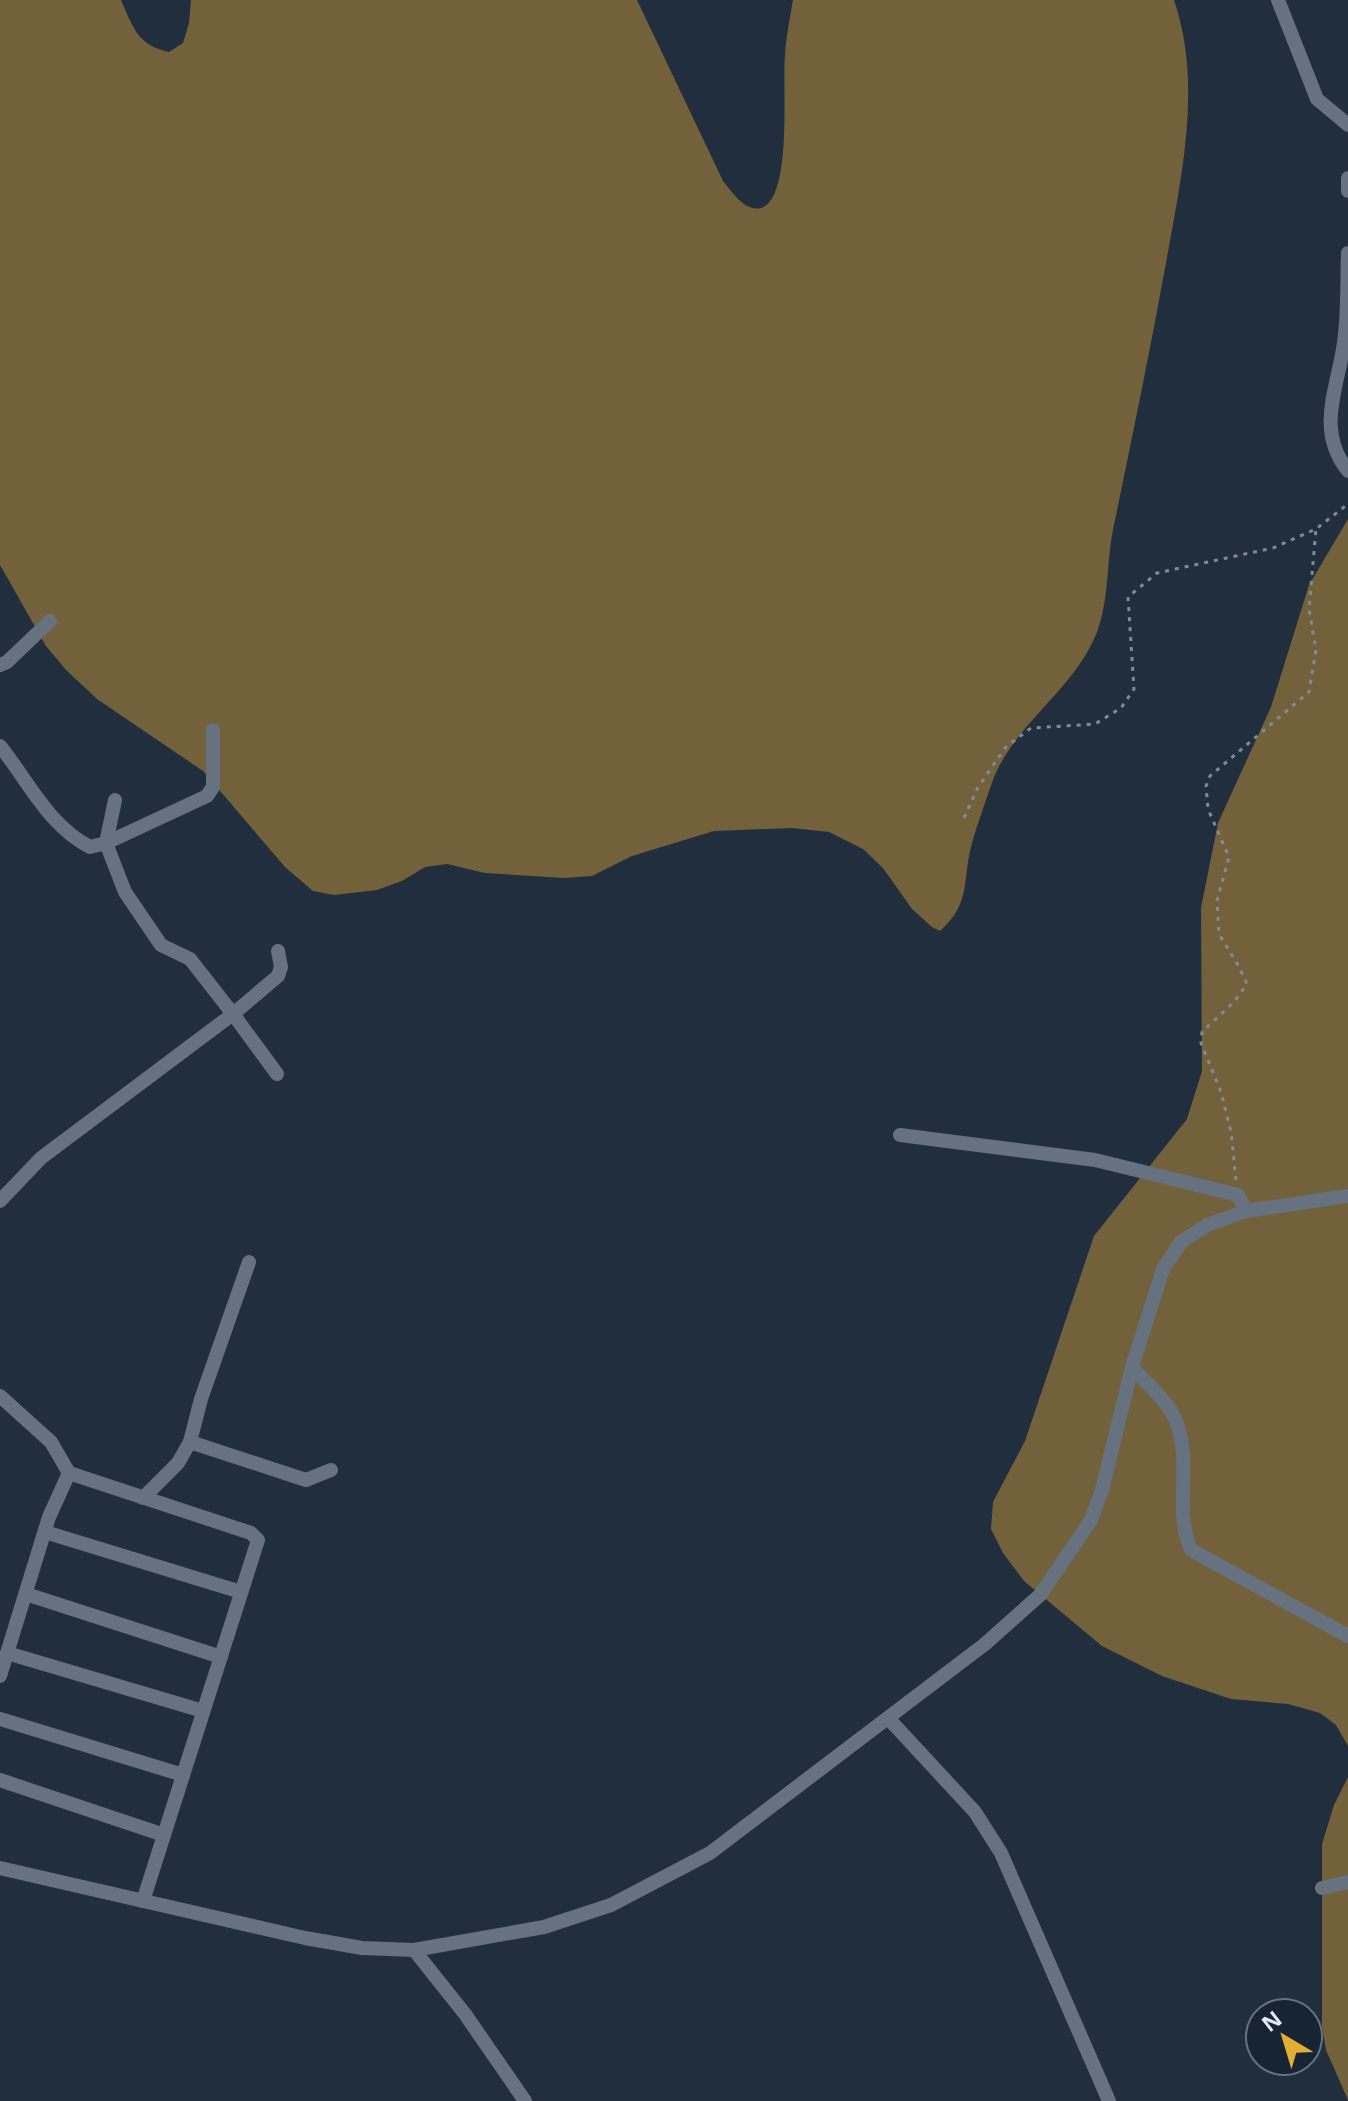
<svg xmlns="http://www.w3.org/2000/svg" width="1348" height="2101" font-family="'Open Sans',sans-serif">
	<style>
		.forest { fill: #73613c }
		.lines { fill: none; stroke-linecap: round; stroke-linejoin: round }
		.path { stroke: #808b99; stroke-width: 3; stroke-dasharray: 4 6; stroke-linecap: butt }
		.minor { stroke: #677280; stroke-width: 14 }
	</style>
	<rect width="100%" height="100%" fill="#202e3e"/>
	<g class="forest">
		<path d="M0,0H121C133,27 137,45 169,52L183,43L189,23L191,0H637L723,181C732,192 745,212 761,208C793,199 782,83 785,55C786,37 790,18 793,0H1174C1203,85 1181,178 1166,263C1150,351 1132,438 1114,525C1106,560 1110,597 1097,632C1075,689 1015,723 993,780C986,800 978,822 972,843C962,878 972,903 940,931L932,927L912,909L883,868L863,849L829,832L792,828L714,831L632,856L592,876L564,878L485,873L447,864L425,867L402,881L377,890L334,895L313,891L285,867L203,771L97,699L66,670L46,646L0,565Z"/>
		<polygon points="1348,519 1348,1746 1336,1725 1320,1713 1288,1704 1231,1699 1162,1676 1102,1646 1024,1581 1003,1553 991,1529 993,1502 1025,1441 1094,1236 1187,1119 1202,1071 1201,908 1218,823 1271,707 1309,585"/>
		<polygon points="1348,1777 1348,2100 1326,2050 1322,2027 1322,1844 1334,1805"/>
	</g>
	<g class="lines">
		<g class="path">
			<polyline points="964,818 978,787 1006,747 1031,728 1095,724 1121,708 1134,689 1128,597 1157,573 1273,548 1316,529 1348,504"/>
			<polyline points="1236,1180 1231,1132 1221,1092 1201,1043 1202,1032 1234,1002 1247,984 1238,965 1219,934 1217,901 1229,857 1208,809 1206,786 1210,776 1309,692 1316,650 1309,609 1316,529"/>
		</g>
		<g class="minor">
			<polyline points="1278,0 1317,99 1348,125"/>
			<polyline points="1348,178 1348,191"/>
			<path d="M1348,253C1347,280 1348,307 1345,334C1341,383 1313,427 1348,471"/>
			<polyline points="0,665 7,662 50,621"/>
			<path d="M0,746C29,782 48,825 90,847L106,843L207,796L213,787V730"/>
			<polyline points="115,800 106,843 125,892 161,945 190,959 233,1014 278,976 281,967 278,951"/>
			<polyline points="900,1135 1095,1160 1238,1195 1246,1211"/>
			<polyline points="0,1201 41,1158 233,1014 277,1074"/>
			<path d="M1132,1367C1146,1383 1168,1401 1176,1421C1193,1464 1173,1509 1191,1550L1348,1636"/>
			<polyline points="0,1396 51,1442 69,1473 251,1533 258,1540 143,1901"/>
			<polyline points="190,1442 306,1480 331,1470"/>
			<polyline points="143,1498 178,1463 190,1442 201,1399 249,1262"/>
			<polyline points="45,1532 241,1592"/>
			<polyline points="26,1594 221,1657"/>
			<polyline points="7,1653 203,1711"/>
			<polyline points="0,1676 49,1517 69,1473"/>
			<polyline points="888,1718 975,1812 1001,1853 1109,2101"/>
			<polyline points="0,1719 183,1775"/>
			<polyline points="0,1780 164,1835"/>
			<polyline points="0,1868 305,1938 362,1948 414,1950 544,1927 611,1905 710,1853 985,1644 1040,1595 1090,1522 1102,1490 1132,1367 1163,1269 1181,1242 1207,1225 1246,1211 1348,1196"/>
			<polyline points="1322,1888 1348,1882"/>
			<polyline points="414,1950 465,2014 525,2101"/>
		</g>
	</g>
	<g transform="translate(1284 2037) rotate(322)"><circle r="38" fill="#162434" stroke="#677381" stroke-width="2"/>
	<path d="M0-6L14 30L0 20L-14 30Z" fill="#e3ae34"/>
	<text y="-12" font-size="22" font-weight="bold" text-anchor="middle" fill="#e1eaf5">N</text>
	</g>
</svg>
